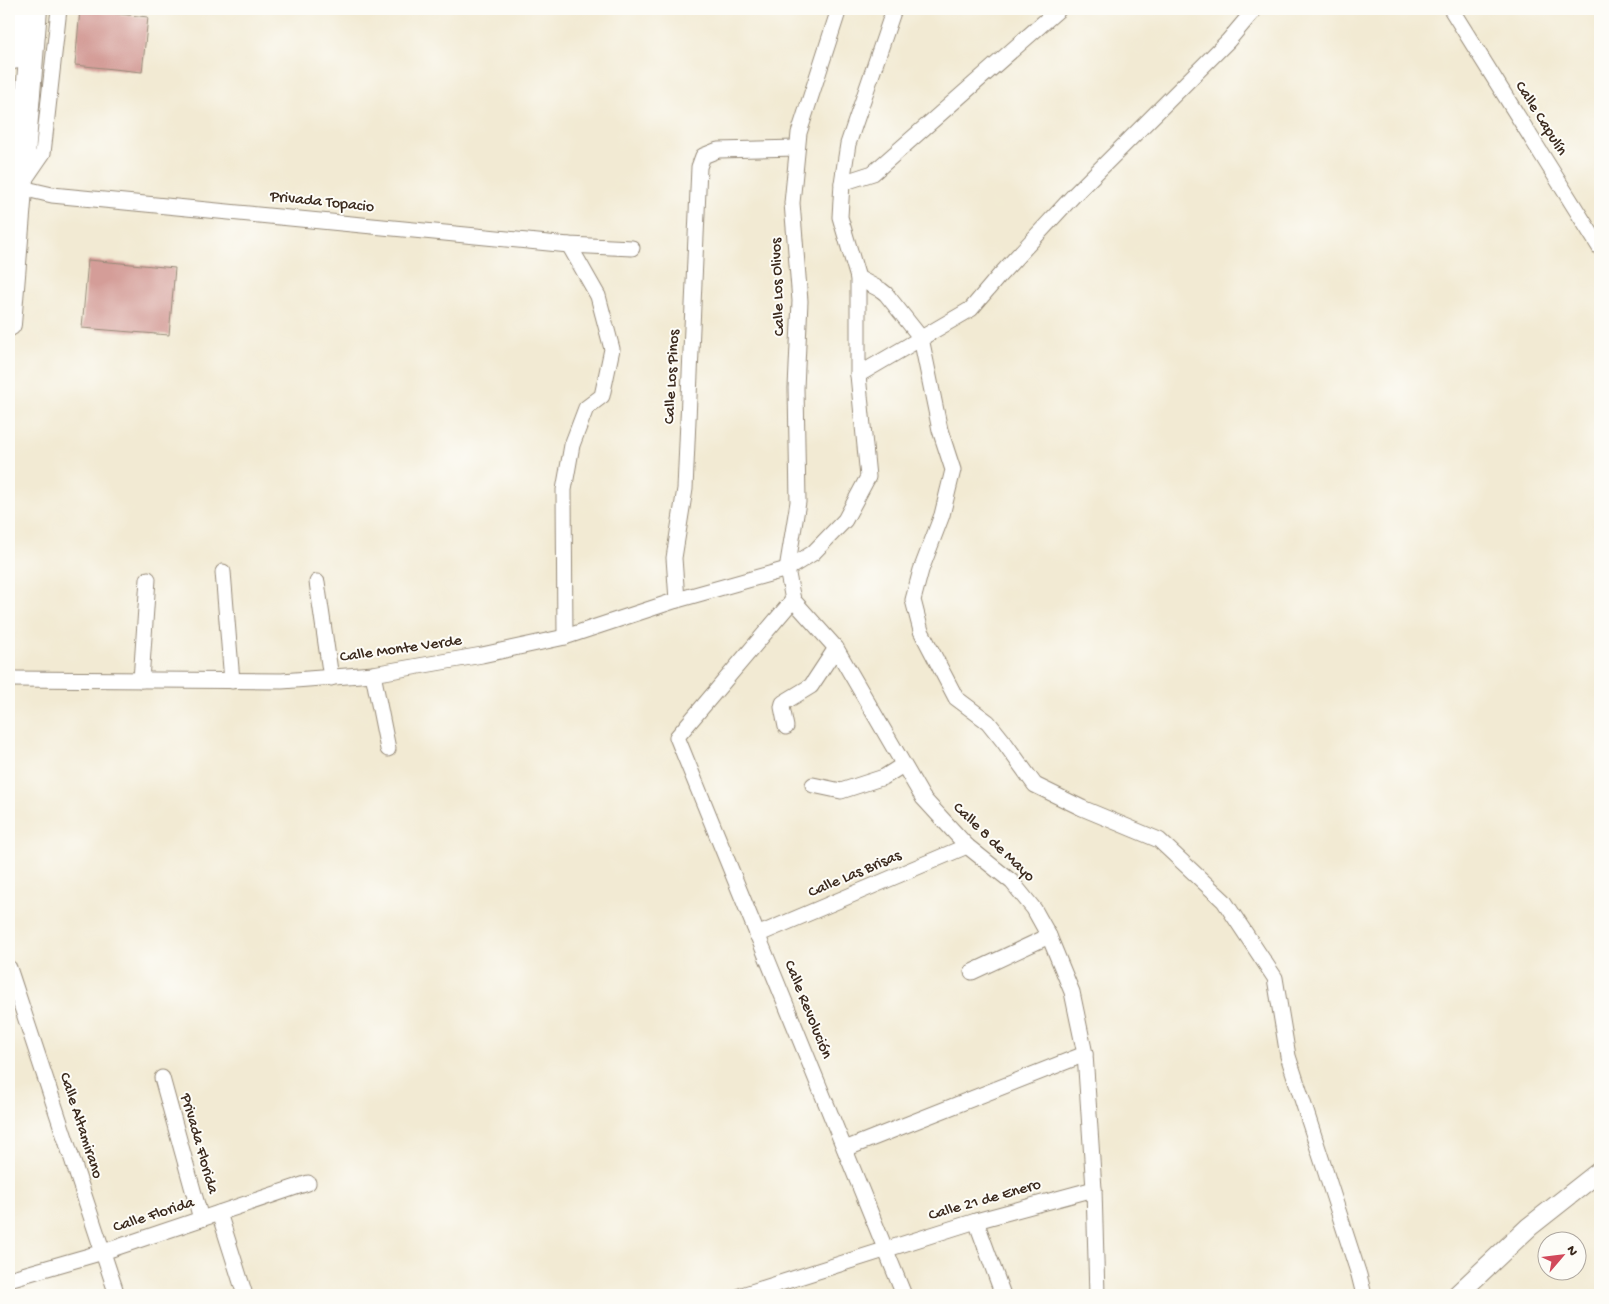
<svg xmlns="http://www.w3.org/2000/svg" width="1609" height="1304" font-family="'Gochi Hand',sans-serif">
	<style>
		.building { fill: #d49d98 }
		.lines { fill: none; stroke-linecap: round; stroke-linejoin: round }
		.minor-casing { stroke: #968a78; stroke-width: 17 }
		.tertiary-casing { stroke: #968a78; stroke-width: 21 }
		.primary-casing { stroke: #968a78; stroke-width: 26 }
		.minor { stroke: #fff; stroke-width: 15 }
		.tertiary { stroke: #fff; stroke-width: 19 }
		.primary { stroke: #fff; stroke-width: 24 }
		.labels { text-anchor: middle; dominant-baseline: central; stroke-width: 4; stroke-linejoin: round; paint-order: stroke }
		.street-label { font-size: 16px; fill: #3b2a1e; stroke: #fdfcf7 }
	</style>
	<rect width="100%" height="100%" fill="#fdfcf7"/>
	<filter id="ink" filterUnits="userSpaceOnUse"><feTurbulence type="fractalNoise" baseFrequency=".02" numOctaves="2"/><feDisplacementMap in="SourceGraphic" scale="10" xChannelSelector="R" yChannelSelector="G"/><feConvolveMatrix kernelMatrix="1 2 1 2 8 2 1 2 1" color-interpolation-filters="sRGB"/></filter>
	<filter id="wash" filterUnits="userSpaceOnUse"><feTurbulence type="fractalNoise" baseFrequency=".0096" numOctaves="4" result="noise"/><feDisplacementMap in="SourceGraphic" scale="20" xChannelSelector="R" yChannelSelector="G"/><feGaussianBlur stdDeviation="1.12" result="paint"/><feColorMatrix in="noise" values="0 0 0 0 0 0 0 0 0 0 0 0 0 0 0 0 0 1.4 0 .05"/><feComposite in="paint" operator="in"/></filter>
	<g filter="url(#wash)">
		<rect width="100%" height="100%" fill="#f2ead3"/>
		<g id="blocks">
			<g class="building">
				<polygon points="80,10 148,17 142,72 75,65"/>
				<polygon points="88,260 175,268 169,335 82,328"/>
			</g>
		</g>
	</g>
	<g filter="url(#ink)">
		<use href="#blocks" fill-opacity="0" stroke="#968a78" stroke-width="1"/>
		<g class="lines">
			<g class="minor-casing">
				<g id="minor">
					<polyline points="1451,9 1600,248"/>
					<polyline points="23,182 43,153 59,9"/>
					<polyline points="842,183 873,173 1059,9"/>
					<polyline points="13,186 52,195 569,245 632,248"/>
					<polyline points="858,278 881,290 886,294 921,338 940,430 953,470 942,515 921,570 913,600 921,631 956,698 988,722 1004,742 1035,785 1082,808 1159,840 1224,901 1275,978 1288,1056 1359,1275 1364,1295"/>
					<polyline points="858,375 971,309 999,276 1075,194 1228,41 1255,9"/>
					<polyline points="223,572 232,681"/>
					<polyline points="317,582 331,678"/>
					<polyline points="677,600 674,558 685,489 699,167 703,156 718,150 797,148"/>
					<polyline points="793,600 836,648 923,798 967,846 1012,882 1034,909 1049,936 1072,992 1085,1054 1094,1189 1097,1295"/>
					<polyline points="793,600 677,737 904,1295"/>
					<polyline points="793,600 787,569 798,502 796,388 800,301 792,203 799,133 839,9"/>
					<polyline points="565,637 564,490 572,445 586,408 602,396 612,349 598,296 569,245"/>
					<polyline points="373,674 388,749"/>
					<polyline points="9,679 282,681 373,674 482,655 565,637 677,600 787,569 813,553 845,520 868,477 858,375 858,278 840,217 842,183 848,144 894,9"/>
					<polyline points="141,680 148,579"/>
					<polyline points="786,727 782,707 783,703 811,686 836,648"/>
					<polyline points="813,785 841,791 884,777 903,765"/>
					<polyline points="757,935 967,846"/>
					<polyline points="9,968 117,1295"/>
					<polyline points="972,972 1049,936"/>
					<polyline points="162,1078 201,1219"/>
					<polyline points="845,1149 1085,1054"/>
					<polyline points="219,1213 245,1295"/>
					<polyline points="976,1221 1003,1295"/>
					<polyline points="9,1279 103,1252 308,1183"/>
					<polyline points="742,1295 976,1221 1094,1189"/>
				</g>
			</g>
			<g class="tertiary-casing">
				<polyline id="tertiary" points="1457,1295 1529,1227 1600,1171"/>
			</g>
			<g class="primary-casing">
				<g id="primary">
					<polyline points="14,57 18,9"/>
					<polyline points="9,324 35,9"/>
				</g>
			</g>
			<use href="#minor" class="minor"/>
			<use href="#tertiary" class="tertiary"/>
			<use href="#primary" class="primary"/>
		</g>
	</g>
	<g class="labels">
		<g class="street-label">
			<text transform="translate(1540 119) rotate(58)">Calle Capulín</text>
			<text transform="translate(322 203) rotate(6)">Privada Topacio</text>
			<text transform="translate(779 287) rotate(-92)">Calle Los Olivos</text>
			<text transform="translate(673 377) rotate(-87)">Calle Los Pinos</text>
			<text transform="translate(401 650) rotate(-8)">Calle Monte Verde</text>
			<text transform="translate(993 843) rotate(44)">Calle 8 de Mayo</text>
			<text transform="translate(855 875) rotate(-23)">Calle Las Brisas</text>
			<text transform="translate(807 1010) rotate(68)">Calle Revolución</text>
			<text transform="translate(80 1126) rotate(72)">Calle Altamirano</text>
			<text transform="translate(198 1144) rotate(74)">Privada Florida</text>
			<text transform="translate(985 1201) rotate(-16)">Calle 21 de Enero</text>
			<text transform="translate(154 1216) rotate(-18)">Calle Florida</text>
		</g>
	</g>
	<rect width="1609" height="1304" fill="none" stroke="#fdfcf7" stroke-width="30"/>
	<g transform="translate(1562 1256) rotate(62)"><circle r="24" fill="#fdfcf7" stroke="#afa8a0"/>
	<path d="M0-4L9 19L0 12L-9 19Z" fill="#d1495b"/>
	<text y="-8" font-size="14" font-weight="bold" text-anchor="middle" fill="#3b2a1e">N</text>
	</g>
</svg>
